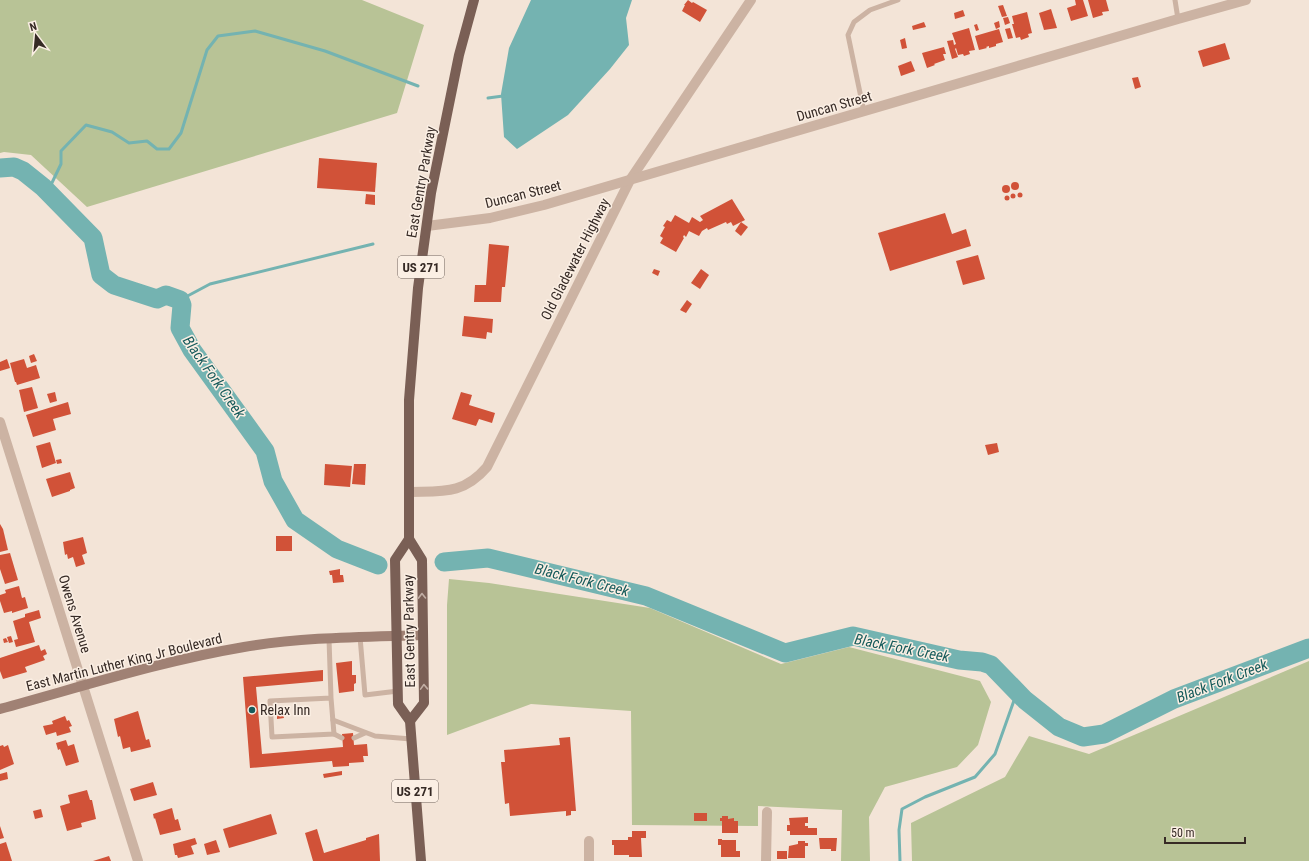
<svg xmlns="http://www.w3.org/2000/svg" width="1309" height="861" font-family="'Roboto Condensed',sans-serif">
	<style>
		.green { fill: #b8c396 }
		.water { fill: #74b3b1 }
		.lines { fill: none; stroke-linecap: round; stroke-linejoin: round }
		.stream { stroke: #74b3b1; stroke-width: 3 }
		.river { stroke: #74b3b1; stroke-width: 19 }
		.building { fill: #d15238 }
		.service { stroke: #ccb3a3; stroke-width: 5 }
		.minor { stroke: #ccb3a3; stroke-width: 10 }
		.tertiary { stroke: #ccb3a3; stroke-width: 10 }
		.secondary { stroke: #a08174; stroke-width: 10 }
		.primary { stroke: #7a5f55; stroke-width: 10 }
		.oneway { stroke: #c1aea4 }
		.poi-dot { fill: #175b5b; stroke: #fbefe4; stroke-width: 1.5 }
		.labels { text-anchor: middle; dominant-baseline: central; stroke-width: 3; stroke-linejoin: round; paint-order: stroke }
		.shield { fill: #fbefe4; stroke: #71655e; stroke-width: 1 }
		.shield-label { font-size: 13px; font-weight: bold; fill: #362a25 }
		.street-label { font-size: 14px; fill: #362a25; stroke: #fbefe4 }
		.poi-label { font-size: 14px; fill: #362a25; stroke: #fbefe4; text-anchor: start }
		.water-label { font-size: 15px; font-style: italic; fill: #175b5b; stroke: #fbefe4 }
	</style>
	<rect width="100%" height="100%" fill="#f3e4d7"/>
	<g class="green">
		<polygon points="0,0 362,0 424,25 397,113 87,207 31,155 4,152 0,153"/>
		<polygon points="449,579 489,583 650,608 781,664 849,647 980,681 991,702 978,745 957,767 885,787 869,817 870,861 841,861 842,810 758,806 758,826 632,825 631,711 531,704 447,735 447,605"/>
		<polygon points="1309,661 1309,861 912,861 911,823 1005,777 1029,736 1089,754"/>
	</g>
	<polygon class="water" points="531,0 632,0 626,18 629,45 610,69 568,115 517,149 504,137 501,94 509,48"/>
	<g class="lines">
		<g class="stream">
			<polyline points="488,98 503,96"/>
			<polyline points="48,191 61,164 61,151 86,125 112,132 129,143 147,141 157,149 169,149 181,133 207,50 218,36 255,31 325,51 418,86"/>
			<polyline points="180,300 210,284 373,244"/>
			<polyline points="900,861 899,830 902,809 925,797 975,777 995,754 1017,692"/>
		</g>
		<g class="river">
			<polyline points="0,168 14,167 23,171 43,187 93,238 101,275 114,285 157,299 166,295 180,300 182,305 180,328 192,350 265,451 273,481 295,520 337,549 378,565"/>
			<polyline points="444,562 488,558 646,596 785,653 853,636 959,660 982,662 991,665 1025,700 1059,727 1083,737 1104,734 1174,699 1309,648"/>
		</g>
	</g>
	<g class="building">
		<polygon points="688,0 692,3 693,2 707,10 700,22 682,11 685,5 684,5"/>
		<polygon points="1075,0 1083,0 1088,16 1071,21 1067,8 1076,5"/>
		<polygon points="1088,0 1106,0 1109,11 1102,12 1103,15 1093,18"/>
		<polygon points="1003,5 1007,16 1002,17 998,6"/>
		<polygon points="1051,9 1057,28 1044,30 1039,13"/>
		<polygon points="963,10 965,16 955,19 954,13"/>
		<polygon points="1027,12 1032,33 1028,34 1029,37 1021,40 1020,37 1016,38 1012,24 1014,24 1012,16"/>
		<polygon points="1008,17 1010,23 1005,25 1003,18"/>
		<polygon points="999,21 1000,27 996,29 994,23"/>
		<polygon points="924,22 926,27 913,30 912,26"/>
		<polygon points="977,24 979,30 976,31 974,25"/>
		<polygon points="969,28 975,50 969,51 970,54 964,56 963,54 958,55 956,48 955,49 958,57 952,59 947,41 953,40 954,45 956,44 952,33"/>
		<polygon points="1010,28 1013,38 1008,39 1005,29"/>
		<polygon points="999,29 1003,42 996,44 996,46 989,48 989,46 986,47 987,48 979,50 975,36"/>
		<polygon points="905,38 907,48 902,49 900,40"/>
		<polygon points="1225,43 1230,59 1203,67 1198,51"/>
		<polygon points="944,47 946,54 943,54 945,60 934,64 935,65 927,68 922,53"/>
		<polygon points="911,61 915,71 901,76 898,66"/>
		<polygon points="1138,77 1141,87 1135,89 1132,78"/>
		<polygon points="319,158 377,163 375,192 317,188"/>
		<circle cx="1015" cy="186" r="4"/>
		<circle cx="1006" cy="189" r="4"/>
		<circle cx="1020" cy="195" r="2.5"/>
		<circle cx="1013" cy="196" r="2.5"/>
		<polygon points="366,194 375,195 375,205 365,204"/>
		<circle cx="1007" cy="198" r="2.5"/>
		<polygon points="732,199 745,220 733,226 731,222 727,224 726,222 708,230 707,228 702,231 699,236 689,231 686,237 684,235 683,237 684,238 676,252 660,243 663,238 660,236 665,227 663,226 667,220 671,222 675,215 689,223 692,217 700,222 703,220 700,216"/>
		<polygon points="945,213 952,234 966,229 971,246 890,271 878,233"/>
		<polygon points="741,222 748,227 741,236 735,231"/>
		<polygon points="489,244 509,246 505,287 502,287 501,302 474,302 475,285 486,285"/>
		<polygon points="978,255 985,279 963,285 956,261"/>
		<polygon points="654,269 660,271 658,276 652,273"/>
		<polygon points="701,269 709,275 700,289 691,283"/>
		<polygon points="687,300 692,304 686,313 680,310"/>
		<polygon points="464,316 493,319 492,333 487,332 486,339 462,336"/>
		<polygon points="34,354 37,361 31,363 29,356"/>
		<polygon points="7,359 10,368 0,371 0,362"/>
		<polygon points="24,359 27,368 36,365 40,378 17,385 16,382 15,382 10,363"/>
		<polygon points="32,387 38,408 24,412 19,390"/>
		<polygon points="55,392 57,401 50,403 47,394"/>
		<polygon points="461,392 472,395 469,405 495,413 492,423 479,419 476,426 452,419"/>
		<polygon points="68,402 71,414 53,419 56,430 33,437 26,415"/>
		<polygon points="50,442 56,463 42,468 36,446"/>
		<polygon points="997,443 999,452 988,455 985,445"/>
		<polygon points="61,459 62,463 57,464 56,460"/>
		<polygon points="325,464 352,466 350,487 324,485"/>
		<polygon points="354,464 366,464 365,485 352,484"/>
		<polygon points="70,472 75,488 70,490 70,491 52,497 46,479"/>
		<polygon points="0,524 3,529 8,550 0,552"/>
		<rect x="276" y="536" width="16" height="15"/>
		<polygon points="83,537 87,553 82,555 85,564 76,567 73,557 68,559 67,554 65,555 63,542"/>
		<polygon points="10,553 18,580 5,584 0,569 0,555"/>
		<polygon points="340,569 340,575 343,575 344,582 333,583 332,575 330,575 329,571"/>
		<polygon points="19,586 22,598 25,597 28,608 12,613 12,611 4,613 0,601 0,595 6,593 5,590"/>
		<polygon points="39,610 41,618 29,622 35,642 16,647 14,640 18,639 13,621 25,617 25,614"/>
		<polygon points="11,636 13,642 9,643 7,637"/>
		<polygon points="6,638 8,642 4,643 3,639"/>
		<polygon points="39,645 41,651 45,649 47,654 43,656 45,660 25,667 27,672 3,679 0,671 0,658"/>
		<polygon points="352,661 352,675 356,675 356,683 354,684 354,691 339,693 336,663"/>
		<polygon points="323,670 323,681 256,687 262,754 343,747 342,734 353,733 354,745 367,744 368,756 363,756 364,762 349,763 349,766 333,767 332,761 250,768 243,677"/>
		<polygon points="138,711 146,740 149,739 151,747 131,752 130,747 123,749 120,736 118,737 114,719"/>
		<polygon points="283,714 284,718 277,719 277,715"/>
		<polygon points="65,716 67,721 69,720 72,726 69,727 71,732 57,736 56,732 46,735 43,726 53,724 52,721"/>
		<polygon points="570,737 576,811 571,811 571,815 566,816 566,811 510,816 509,803 505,804 501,762 505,762 504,750 560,745 559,738"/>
		<polygon points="66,740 68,746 74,744 79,762 66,766 60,749 58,750 56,743"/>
		<polygon points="3,745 4,747 8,745 14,764 0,770 0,746"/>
		<polygon points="342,771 342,775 324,778 323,774"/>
		<polygon points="7,772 8,779 0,781 0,774"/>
		<polygon points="153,782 157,795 134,801 130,789"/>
		<polygon points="87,790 90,800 92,800 96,819 81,823 82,827 67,831 60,806 70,803 68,795"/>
		<polygon points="172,808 175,820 178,819 181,830 160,835 155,818 154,819 153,814"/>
		<polygon points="41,809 43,817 35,819 33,811"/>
		<rect x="694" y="813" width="13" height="8"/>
		<polygon points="271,814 277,834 229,848 223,829"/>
		<polygon points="722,816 728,816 728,819 734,818 734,821 738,821 738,833 722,833 722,821 720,821 720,818 722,818"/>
		<polygon points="808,817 808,823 805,823 805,826 808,826 808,828 817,828 817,835 790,835 790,831 787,831 787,825 790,825 789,818"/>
		<polygon points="0,826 4,838 0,839"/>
		<polygon points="317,829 324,853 366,840 366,838 379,834 380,861 313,861 305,833"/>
		<polygon points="632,831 646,831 646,838 641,838 642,857 629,857 629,855 614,855 614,845 612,845 612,840 628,840 628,837 632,837"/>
		<polygon points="195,838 197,844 191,846 194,854 178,858 177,855 175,855 173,844"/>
		<polygon points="819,838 837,838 836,851 831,851 831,849 820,849"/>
		<polygon points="718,839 722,839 722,840 736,840 736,851 740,851 740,857 721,857 721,845 718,845"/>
		<polygon points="216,840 220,852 207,855 204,844"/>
		<polygon points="798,841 805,841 805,843 808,843 808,846 805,846 805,858 788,858 789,846 798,844"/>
		<polygon points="6,842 12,861 0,861 0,844"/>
		<rect x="777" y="851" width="10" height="8"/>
		<polygon points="109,856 111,861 93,861"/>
	</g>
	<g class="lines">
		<g class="service">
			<polyline points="1175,0 1178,19"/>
			<polyline points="864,112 848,35 854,22 870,10 898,0"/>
			<polyline points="360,637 365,695 398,691"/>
			<polyline points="329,639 331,698 270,701 272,737 334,734 331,698"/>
			<polyline points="333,720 375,736 411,739"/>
			<polyline points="334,734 342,738"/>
			<polyline points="354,738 365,733"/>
		</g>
		<g class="minor">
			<polyline points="0,422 138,861"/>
			<path d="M409,492C442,491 463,495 487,467L630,180L751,0"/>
			<polyline points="589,861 589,841"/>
			<polyline points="766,861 767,812"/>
		</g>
		<polyline class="tertiary" points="427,226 490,218 544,205 1178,19 1246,0"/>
		<path class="secondary" d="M0,709C81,687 161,661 244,647C303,637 363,637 423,635"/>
		<g class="primary">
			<polyline points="409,539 395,560 398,704 410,721 421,861"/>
			<polyline points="410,721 424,703 422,560 409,539 409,400 418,288 431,193 459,55 474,0"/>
		</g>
	</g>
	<defs><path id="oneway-chevron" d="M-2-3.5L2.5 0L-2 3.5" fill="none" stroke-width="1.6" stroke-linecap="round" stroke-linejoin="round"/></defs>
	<g class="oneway">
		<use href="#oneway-chevron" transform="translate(422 596) rotate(-91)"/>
		<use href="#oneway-chevron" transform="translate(424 687) rotate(-92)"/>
	</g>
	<circle class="poi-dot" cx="252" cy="710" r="4"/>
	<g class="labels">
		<g class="shield">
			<rect x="398" y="256" width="46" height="22" rx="3"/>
			<rect x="392" y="780" width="46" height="22" rx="3"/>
		</g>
		<g class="shield-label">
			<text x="421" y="267">US 271</text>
			<text x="415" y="791">US 271</text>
		</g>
		<g class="street-label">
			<text transform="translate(834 106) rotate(-16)">Duncan Street</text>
			<text transform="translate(421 182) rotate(-80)">East Gentry Parkway</text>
			<text transform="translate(523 194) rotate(-14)">Duncan Street</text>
			<text transform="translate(575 259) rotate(-63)">Old Gladewater Highway</text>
			<text transform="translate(75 614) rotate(73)">Owens Avenue</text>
			<text transform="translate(409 631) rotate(-91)">East Gentry Parkway</text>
			<text transform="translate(124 662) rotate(-14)">East Martin Luther King Jr Boulevard</text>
		</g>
		<g class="poi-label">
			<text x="260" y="710">Relax Inn</text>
		</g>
		<g class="water-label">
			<text transform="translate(214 377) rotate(55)">Black Fork Creek</text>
			<text transform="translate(582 580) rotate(14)">Black Fork Creek</text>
			<text transform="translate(902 648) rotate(11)">Black Fork Creek</text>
			<text transform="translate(1222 681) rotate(-21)">Black Fork Creek</text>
		</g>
	</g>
	<g transform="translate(36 36) rotate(344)" stroke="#fbefe4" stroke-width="3" paint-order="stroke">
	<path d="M0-3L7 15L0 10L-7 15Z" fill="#362a25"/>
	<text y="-6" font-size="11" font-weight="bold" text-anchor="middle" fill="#362a25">N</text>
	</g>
	<path d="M1165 837v6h80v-6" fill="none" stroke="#362a25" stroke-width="2"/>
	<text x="1171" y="837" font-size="12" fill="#362a25" stroke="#fbefe4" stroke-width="3" paint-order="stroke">50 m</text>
</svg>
